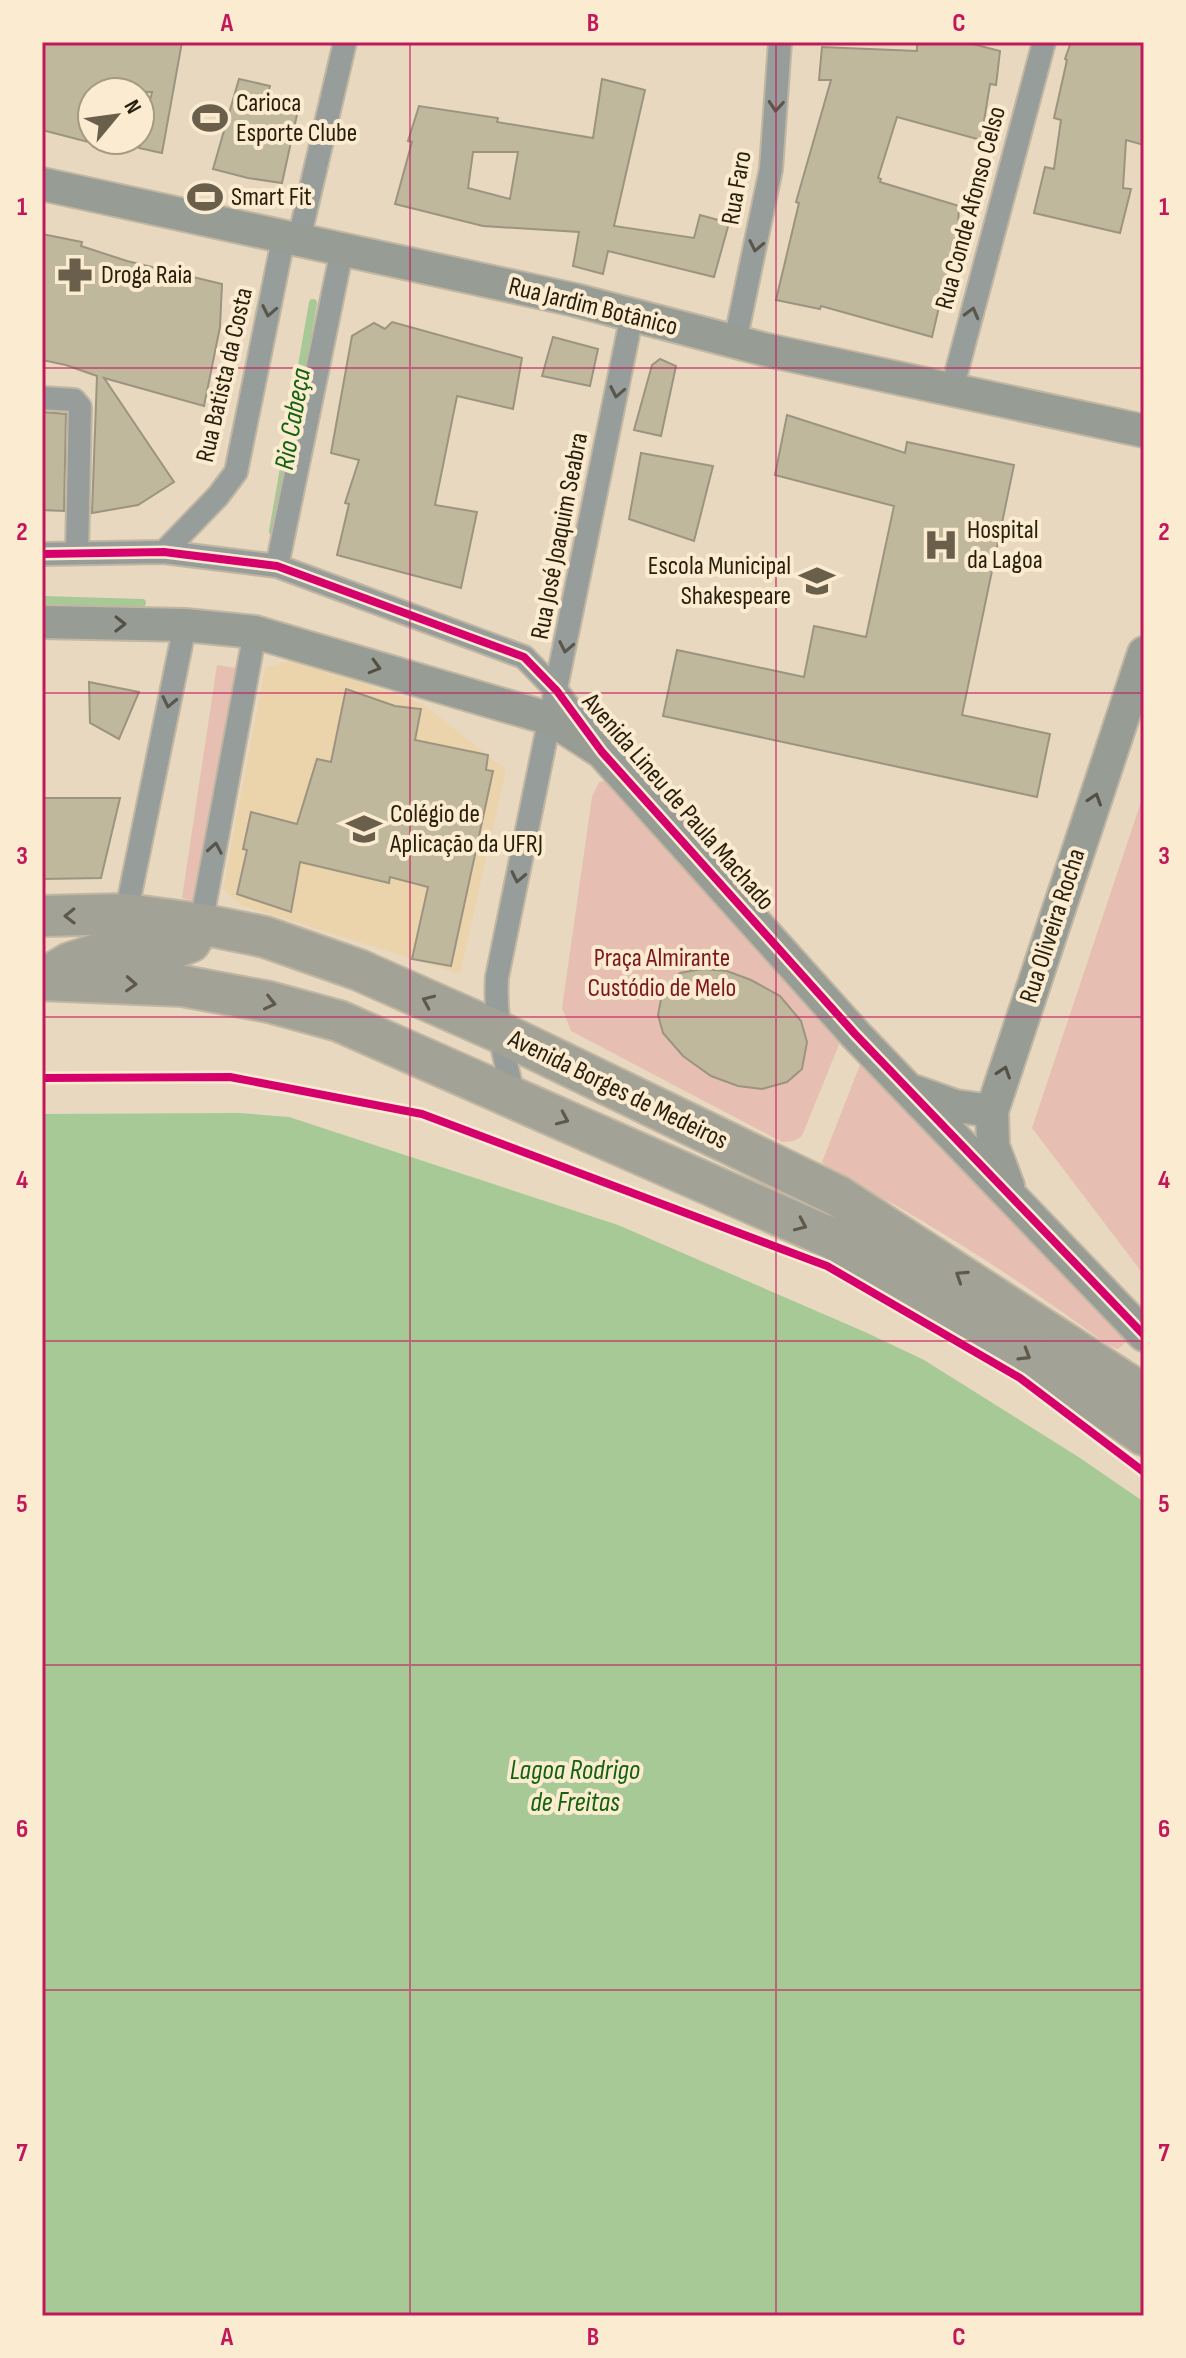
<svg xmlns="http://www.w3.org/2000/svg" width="1186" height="2358" font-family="'Sofia Sans Condensed',sans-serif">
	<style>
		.built { fill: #ebd4ac }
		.green { fill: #e7bfb2 }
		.water { fill: #a6c996 }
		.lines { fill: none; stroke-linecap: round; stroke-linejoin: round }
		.stream { stroke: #a6c996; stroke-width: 8 }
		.building { fill: #c0b89d; stroke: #9c9480; stroke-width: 2; fill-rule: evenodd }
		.street-casing { stroke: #c1b6a2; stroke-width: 26 }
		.secondary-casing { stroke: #c1b6a2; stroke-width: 36 }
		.highway-casing { stroke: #c1b6a2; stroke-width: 44 }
		.street { stroke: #979d9a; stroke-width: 22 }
		.secondary { stroke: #979c95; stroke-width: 32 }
		.highway { stroke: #a2a296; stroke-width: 40 }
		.cycleway-casing { stroke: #fbecd1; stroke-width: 13 }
		.cycleway { stroke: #d6006c; stroke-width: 8 }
		.oneway { stroke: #59574c }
		.oneway2 { stroke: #545043 }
		.oneway3 { stroke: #5e594a }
		.grid { fill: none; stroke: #c2185b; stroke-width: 2; stroke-opacity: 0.55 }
		.labels { text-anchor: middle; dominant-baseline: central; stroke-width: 8; stroke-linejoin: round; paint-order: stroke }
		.poi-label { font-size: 26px; fill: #271e0c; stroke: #fbecd1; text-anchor: start }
		.street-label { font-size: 26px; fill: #271e0c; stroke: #fbecd1 }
		.park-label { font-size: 26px; fill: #7d1720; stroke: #fbecd1 }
		.water-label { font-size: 28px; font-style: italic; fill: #14620e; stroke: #fbecd1 }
		.neatline { fill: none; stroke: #c2185b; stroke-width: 3 }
		.grid-label { font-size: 26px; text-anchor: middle; font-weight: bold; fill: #c2185b }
	</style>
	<rect width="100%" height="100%" fill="#e7d8bf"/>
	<polygon class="built" points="294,659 423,704 506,770 460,974 241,905 223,889 265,668"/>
	<g class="green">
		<polygon points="217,665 248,670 205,905 182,898"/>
		<polygon points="611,780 842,1037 802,1136 794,1141 782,1142 571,1031 562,1008 592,797 599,782"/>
		<polygon points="1144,793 1144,1275 1032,1128"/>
		<path d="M870,1062L1115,1322L1126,1342L1118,1349L1109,1346C1040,1294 969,1248 895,1205C880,1197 828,1173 822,1162L860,1065Z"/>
	</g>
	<polygon class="water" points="239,1113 289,1117 618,1225 865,1332 924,1360 1080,1458 1144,1502 1144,2316 42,2316 42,1114"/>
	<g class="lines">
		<g class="stream">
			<polyline points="273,531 313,303"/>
			<polyline points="42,600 142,603"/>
		</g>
	</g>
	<g class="building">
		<polygon points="42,42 182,42 162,153 139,148 152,92 92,92 92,143 42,130"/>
		<polygon points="917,42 965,42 1000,51 996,85 990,84 981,140 897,117 878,178 881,179 880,182 959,206 958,226 932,337 821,306 820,309 776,300 799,203 796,202 831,80 819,80 822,47 917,51"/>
		<polygon points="1071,42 1144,42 1144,145 1126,140 1123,188 1131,189 1120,233 1034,213 1045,167 1054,169 1061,120 1054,118 1067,60 1065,59"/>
		<polygon points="239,79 270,86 266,102 298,110 282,183 248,178 213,169"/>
		<path d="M602,79L645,90L614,226L694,238L700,215L729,223L714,277L608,251L603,274L573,266L579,232L483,226L395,204L412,142L408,141L419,106L498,118L497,122L593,138ZM473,152H518L510,199L468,188Z"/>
		<polygon points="42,234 82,242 81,246 127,261 222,284 220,327 204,406 104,378 174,482 138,505 92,513 97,376 66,365 42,360"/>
		<polygon points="392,322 522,358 513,409 457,396 435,505 477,512 461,588 337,555 349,504 345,503 359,460 331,453 352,336 374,323 385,329"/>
		<polygon points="553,337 598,349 590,386 542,376"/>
		<polygon points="660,359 676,366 661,436 634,430 652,365"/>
		<polygon points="42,412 66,414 64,511 42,510"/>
		<polygon points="787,415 905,453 907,442 1014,465 962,715 1050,734 1037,797 663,716 677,650 804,677 814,626 866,637 894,506 775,475"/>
		<polygon points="641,453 713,466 694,541 629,519"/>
		<polygon points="89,682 139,692 119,739 90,723"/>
		<polygon points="346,689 395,706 421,709 415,740 488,755 486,770 493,771 451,966 412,959 428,887 390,877 389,883 300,862 291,912 237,894 247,850 243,849 251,812 297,824 317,759 331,762"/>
		<polygon points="42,798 120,798 101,878 42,879"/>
		<polygon points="702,969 727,971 751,980 780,996 801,1021 807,1042 802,1069 787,1082 762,1089 738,1086 711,1076 683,1056 663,1033 658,1015 663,989 680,973"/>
	</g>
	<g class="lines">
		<g class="street-casing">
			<g id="street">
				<polyline points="299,239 345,42"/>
				<polyline points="735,342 771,169 780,42"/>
				<polyline points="952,389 1044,42"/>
				<polyline points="42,398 74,400 80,407 77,553"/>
				<polyline points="164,552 218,496 236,472 284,235"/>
				<polyline points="42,554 164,552 277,566 524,657 557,691 593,739"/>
				<polyline points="277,566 342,250"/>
				<polyline points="126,914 185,625"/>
				<polyline points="201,924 255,632"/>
				<path d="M514,1097C504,1057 494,1018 497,977L632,315"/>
			</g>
		</g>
		<g class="secondary-casing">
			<g id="secondary">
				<polyline points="42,184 575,300 767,350 1144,431"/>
				<polyline points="42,622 185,625 255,632 551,719 602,752 855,1034 1144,1335"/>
				<polyline points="916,1092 955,1106 992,1111"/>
				<polyline points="1008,1186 993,1146 992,1111 1144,653"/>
			</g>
		</g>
		<g class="highway-casing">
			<g id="highway">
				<polyline points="42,916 126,914 201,924 265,937 359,970 499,1032 838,1196 1144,1395"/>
				<polyline points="53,973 70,963 94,955 174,948 190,942 201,924"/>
				<polyline points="42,980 183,986 269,1002 339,1021 833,1239 1039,1363 1144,1435"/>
			</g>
		</g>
		<use href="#street" class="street"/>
		<use href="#secondary" class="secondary"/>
		<use href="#highway" class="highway"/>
		<g class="cycleway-casing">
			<g id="cycleway">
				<polyline points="42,554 164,552 277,566 524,657 557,691 602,752 855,1034 1144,1335"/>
				<polyline points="42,1078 230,1077 422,1114 827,1266 1020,1378 1144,1472"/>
			</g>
		</g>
		<use href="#cycleway" class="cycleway"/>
	</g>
	<defs><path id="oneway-chevron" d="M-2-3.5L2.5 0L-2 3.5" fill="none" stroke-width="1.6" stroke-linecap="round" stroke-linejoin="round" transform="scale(2)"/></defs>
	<g class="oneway">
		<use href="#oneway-chevron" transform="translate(776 106) rotate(94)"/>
		<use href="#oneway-chevron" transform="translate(756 246) rotate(102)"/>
		<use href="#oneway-chevron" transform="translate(269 311) rotate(101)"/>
		<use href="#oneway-chevron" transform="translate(972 313) rotate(-75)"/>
		<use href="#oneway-chevron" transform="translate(617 392) rotate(101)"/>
		<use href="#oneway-chevron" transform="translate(566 647) rotate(101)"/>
		<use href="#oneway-chevron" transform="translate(169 702) rotate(102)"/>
		<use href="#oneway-chevron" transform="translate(215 848) rotate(-80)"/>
		<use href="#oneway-chevron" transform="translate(518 877) rotate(102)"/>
	</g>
	<g class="oneway2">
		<use href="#oneway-chevron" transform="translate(120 624) rotate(1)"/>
		<use href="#oneway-chevron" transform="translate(375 667) rotate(16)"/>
		<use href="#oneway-chevron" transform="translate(1095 799) rotate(-72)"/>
		<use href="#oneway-chevron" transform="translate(1004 1072) rotate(-72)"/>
	</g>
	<g class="oneway3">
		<use href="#oneway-chevron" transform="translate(70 916) rotate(179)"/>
		<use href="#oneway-chevron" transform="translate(131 984) rotate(3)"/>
		<use href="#oneway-chevron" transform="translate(428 1001) rotate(-156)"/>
		<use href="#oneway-chevron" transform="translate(270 1003) rotate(13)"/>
		<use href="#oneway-chevron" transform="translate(563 1119) rotate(24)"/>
		<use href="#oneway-chevron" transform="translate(801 1225) rotate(24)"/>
		<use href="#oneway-chevron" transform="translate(961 1276) rotate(-147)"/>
		<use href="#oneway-chevron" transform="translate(1025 1355) rotate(31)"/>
	</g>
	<path class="grid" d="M410,42V2316M776,42V2316M42,368H1144M42,693H1144M42,1017H1144M42,1341H1144M42,1665H1144M42,1990H1144"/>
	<defs>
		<g id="stadium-bare" transform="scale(2.76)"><path d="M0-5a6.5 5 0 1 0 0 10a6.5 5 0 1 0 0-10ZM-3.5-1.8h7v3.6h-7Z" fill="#6a5f4b" stroke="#fbecd1" stroke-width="2.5" paint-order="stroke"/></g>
		<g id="pharmacy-bare" transform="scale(2.76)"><path d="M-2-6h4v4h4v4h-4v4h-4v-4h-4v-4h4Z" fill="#6a5f4b" stroke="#fbecd1" stroke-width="2.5" paint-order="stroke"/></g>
		<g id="hospital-bare" transform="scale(2.76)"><path d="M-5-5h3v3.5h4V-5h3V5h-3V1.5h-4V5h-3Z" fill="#6a5f4b" stroke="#fbecd1" stroke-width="2.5" paint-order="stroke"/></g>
		<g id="school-bare" transform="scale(2.76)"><path d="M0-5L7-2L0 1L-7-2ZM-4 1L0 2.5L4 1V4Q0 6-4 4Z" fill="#6a5f4b" stroke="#fbecd1" stroke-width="2.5" paint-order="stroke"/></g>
	</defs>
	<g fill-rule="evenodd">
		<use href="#stadium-bare" x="210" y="118"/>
		<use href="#stadium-bare" x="205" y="197"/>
		<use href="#pharmacy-bare" x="75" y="275"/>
		<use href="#hospital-bare" x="941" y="545"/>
		<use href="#school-bare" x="817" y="581"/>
		<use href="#school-bare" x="364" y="829"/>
	</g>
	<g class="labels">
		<g class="poi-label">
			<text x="236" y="103">Carioca<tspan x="236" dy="30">Esporte Clube</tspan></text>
			<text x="231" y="197">Smart Fit</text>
			<text x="101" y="275">Droga Raia</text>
			<text x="967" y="530">Hospital<tspan x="967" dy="30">da Lagoa</tspan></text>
			<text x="791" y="566" text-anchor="end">Escola Municipal<tspan x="791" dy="30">Shakespeare</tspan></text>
			<text x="390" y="814">Colégio de<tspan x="390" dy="30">Aplicação da UFRJ</tspan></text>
		</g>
		<g class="street-label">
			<text transform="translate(737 188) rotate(-80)">Rua Faro</text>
			<text transform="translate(971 208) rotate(-75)">Rua Conde Afonso Celso</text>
			<text transform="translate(593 307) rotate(14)">Rua Jardim Botânico</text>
			<text transform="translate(225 375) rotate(-77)">Rua Batista da Costa</text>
			<text transform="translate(560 536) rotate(-79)">Rua José Joaquim Seabra</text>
			<text transform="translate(678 802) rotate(49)">Avenida Lineu de Paula Machado</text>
			<text transform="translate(1053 926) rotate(-72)">Rua Oliveira Rocha</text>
			<text transform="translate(618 1090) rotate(26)">Avenida Borges de Medeiros</text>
		</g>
		<g class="park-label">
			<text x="662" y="958">Praça Almirante<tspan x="662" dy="30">Custódio de Melo</tspan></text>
		</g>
		<g class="water-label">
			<text transform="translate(293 419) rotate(-80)">Rio Cabeça</text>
			<text x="575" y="1770">Lagoa Rodrigo<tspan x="575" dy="32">de Freitas</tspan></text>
		</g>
	</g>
	<rect width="1186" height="2358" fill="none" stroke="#fbecd1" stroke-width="88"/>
	<g transform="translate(116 116) rotate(61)"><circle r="38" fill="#fbecd1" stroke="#a69a82" stroke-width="2"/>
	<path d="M0-6L14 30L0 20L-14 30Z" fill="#6a5f4b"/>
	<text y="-12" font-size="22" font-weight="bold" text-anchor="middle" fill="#271e0c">N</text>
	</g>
	<rect x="44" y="44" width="1098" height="2270" class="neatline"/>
	<g class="grid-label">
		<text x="227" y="31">A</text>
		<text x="593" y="31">B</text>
		<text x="959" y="31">C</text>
		<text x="22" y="215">1</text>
		<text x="1164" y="215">1</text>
		<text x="22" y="540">2</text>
		<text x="1164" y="540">2</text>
		<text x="22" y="864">3</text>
		<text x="1164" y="864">3</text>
		<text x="22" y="1188">4</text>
		<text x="1164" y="1188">4</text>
		<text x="22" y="1512">5</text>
		<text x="1164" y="1512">5</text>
		<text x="22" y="1837">6</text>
		<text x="1164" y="1837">6</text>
		<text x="22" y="2161">7</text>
		<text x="1164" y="2161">7</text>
		<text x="227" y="2345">A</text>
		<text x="593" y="2345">B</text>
		<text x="959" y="2345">C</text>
	</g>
</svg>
